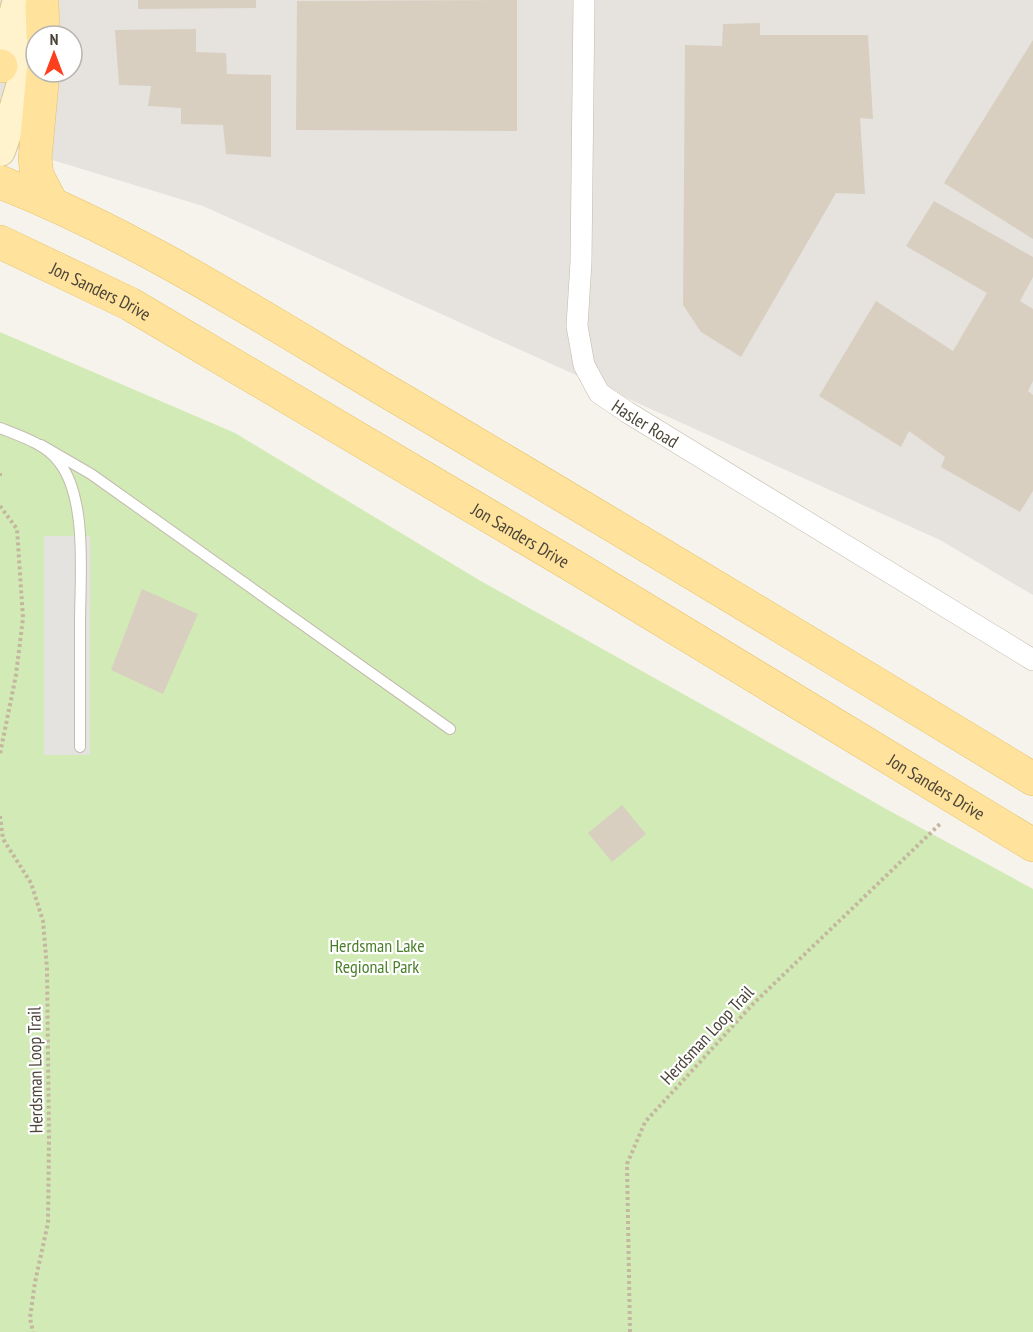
<svg xmlns="http://www.w3.org/2000/svg" width="1033" height="1332" font-family="'PT Sans Narrow',sans-serif">
	<style>
		.industrial { fill: #e6e2dd; fill-rule: evenodd }
		.green { fill: #d2eab5 }
		.parking { fill: #e5e3e0 }
		.building { fill: #d8cfc1 }
		.lines { fill: none; stroke-linecap: round; stroke-linejoin: round }
		.service-casing { stroke: #c2bbae; stroke-width: 12 }
		.minor-casing { stroke: #c2bbae; stroke-width: 22 }
		.secondary-casing { stroke: #d6c79b; stroke-width: 32 }
		.primary-casing { stroke: #e6c16a; stroke-width: 34 }
		.path { stroke: #c4b79f; stroke-width: 4; stroke-dasharray: 3 3; stroke-linecap: butt }
		.service { stroke: #fff; stroke-width: 10 }
		.minor { stroke: #fff; stroke-width: 21 }
		.secondary { stroke: #fff3cd; stroke-width: 30 }
		.primary { stroke: #ffe39c; stroke-width: 33 }
		.labels { text-anchor: middle; dominant-baseline: central; stroke-width: 4.5; stroke-linejoin: round; paint-order: stroke }
		.street-label { font-size: 18px; fill: #4b4439; stroke: #fff }
		.park-label { font-size: 18px; fill: #4a7f2a; stroke: #fff }
	</style>
	<rect width="100%" height="100%" fill="#f6f3ec"/>
	<path class="industrial" d="M0,0H1033V595L940,540L203,206L0,144ZM36,36H72V72H36Z"/>
	<polygon class="green" points="0,332 235,433 479,580 719,714 888,810 1033,889 1033,1332 0,1332"/>
	<rect class="parking" x="44" y="536" width="46" height="219"/>
	<g class="building">
		<polygon points="138,0 256,0 256,8 138,9"/>
		<polygon points="517,0 517,131 296,130 297,1"/>
		<polygon points="760,23 760,35 868,35 873,119 860,118 865,194 836,193 741,357 701,332 683,305 685,45 722,46 723,24"/>
		<polygon points="196,29 196,52 226,53 227,74 271,75 271,157 226,154 223,125 181,124 181,108 148,106 151,86 119,85 115,30"/>
		<polygon points="1033,40 1033,239 944,183"/>
		<polygon points="934,201 1033,257 1033,277 1020,301 1033,309 1033,381 1028,391 1033,395 1033,491 1020,512 941,467 945,457 909,431 901,447 819,396 876,301 953,351 987,293 906,246"/>
		<polygon points="142,589 198,614 163,694 111,670"/>
		<polygon points="622,805 646,834 612,862 588,833"/>
	</g>
	<g class="lines">
		<g class="service-casing">
			<g id="service">
				<path d="M0,428C20,436 46,444 59,462C88,499 80,578 80,623C80,665 80,706 80,747"/>
				<polyline points="41,445 91,474 450,729"/>
			</g>
		</g>
		<g class="minor-casing">
			<g id="minor">
				<path id="s1" d="M584,0L581,262L577,326L584,365L599,393L627,412L1033,660"/>
			</g>
		</g>
		<g class="secondary-casing">
			<g id="secondary">
				<polyline points="0,67 18,0"/>
				<path d="M0,151C17,105 30,57 41,9"/>
			</g>
		</g>
		<g class="primary-casing">
			<g id="primary">
				<polyline points="42,5 43,36"/>
				<polyline points="0,66 1,66"/>
				<polyline points="43,72 35,158 37,175 51,202"/>
				<path d="M0,182C140,237 266,320 395,396C609,522 821,650 1033,779"/>
				<path id="s2" d="M0,242L130,304L575,567L1033,845"/>
			</g>
		</g>
		<g class="path">
			<polyline points="0,473 0,477"/>
			<polyline points="0,506 17,529 23,618 16,675 0,754"/>
			<polyline points="0,816 3,839 31,883 43,921 47,968 49,1140 48,1223 35,1282 30,1318 33,1332"/>
			<polyline points="630,1332 627,1164 645,1122 753,1004 942,822"/>
		</g>
		<use href="#service" class="service"/>
		<use href="#minor" class="minor"/>
		<use href="#secondary" class="secondary"/>
		<use href="#primary" class="primary"/>
	</g>
	<g class="labels">
		<g class="street-label">
			<text stroke="none"><textPath href="#s2" startOffset="112">Jon Sanders Drive</textPath></text>
			<text stroke="none"><textPath href="#s1" startOffset="453">Hasler Road</textPath></text>
			<text stroke="none"><textPath href="#s2" startOffset="598">Jon Sanders Drive</textPath></text>
			<text stroke="none"><textPath href="#s2" startOffset="1084">Jon Sanders Drive</textPath></text>
			<text transform="translate(707 1035) rotate(-47)">Herdsman Loop Trail</text>
			<text transform="translate(35 1070) rotate(-91)">Herdsman Loop Trail</text>
		</g>
		<g class="park-label">
			<text x="377" y="945">Herdsman Lake<tspan x="377" dy="21">Regional Park</tspan></text>
		</g>
	</g>
	<g transform="translate(54 54)"><circle r="28" fill="#ffffff" stroke="#b7b4b0" stroke-width="1.5"/>
	<path d="M0-4.5L10 22L0 15L-10 22Z" fill="#fc3f1d"/>
	<text y="-9" font-size="16" font-weight="bold" text-anchor="middle" fill="#4b4439">N</text>
	</g>
</svg>
